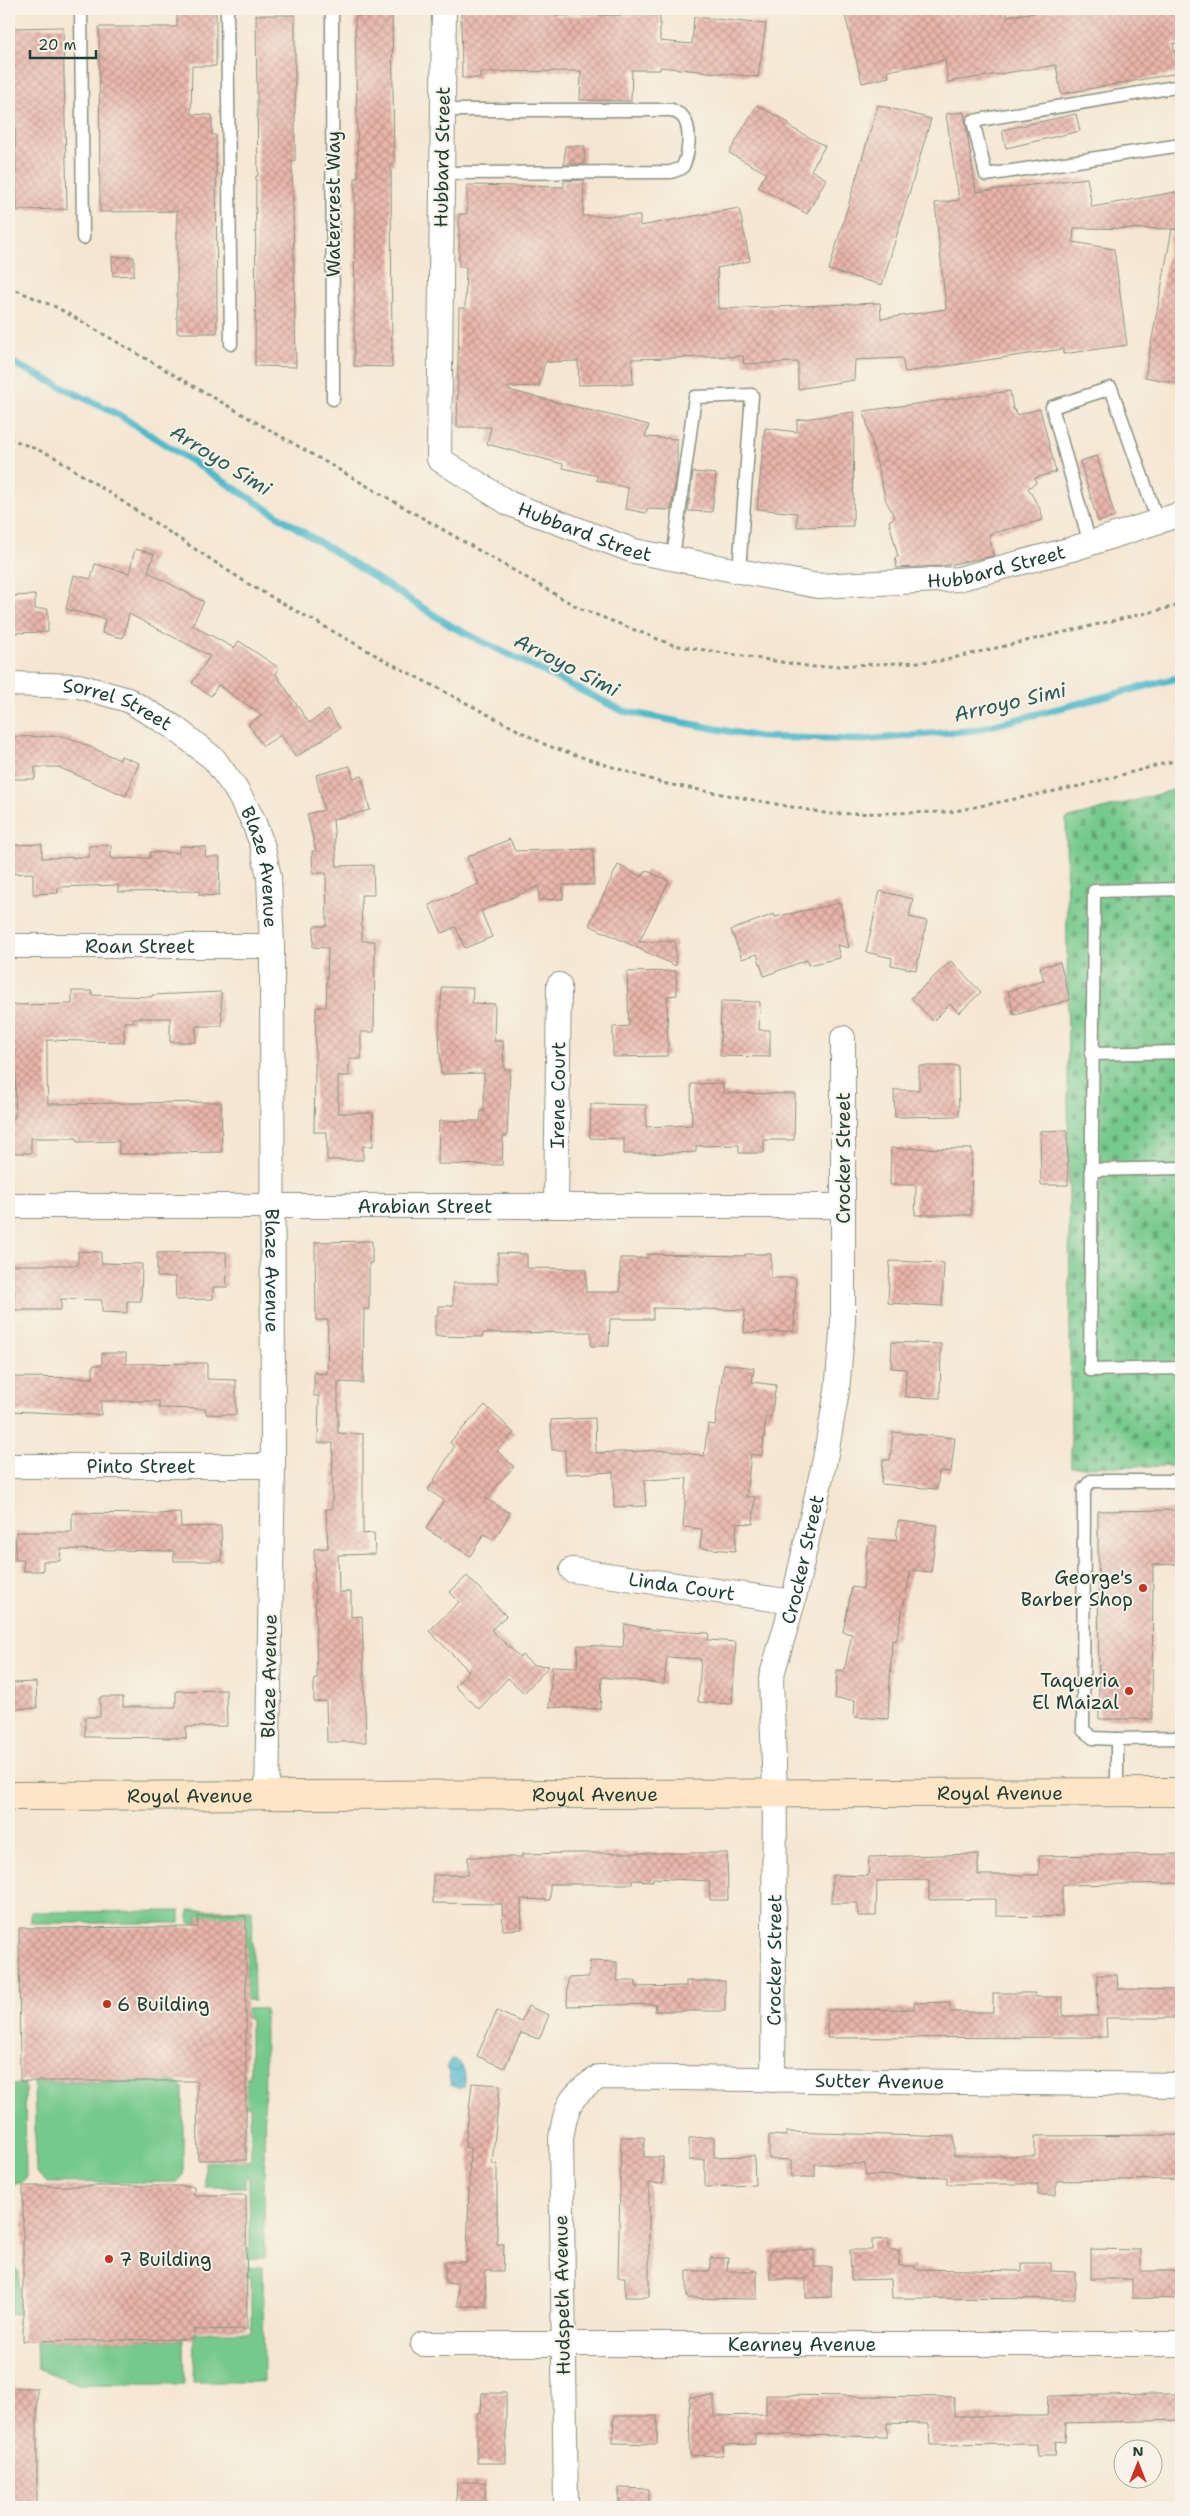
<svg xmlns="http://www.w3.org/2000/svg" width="1190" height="2516" font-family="'Shantell Sans',sans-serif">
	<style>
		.grass { fill: #76c98c; stroke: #4a8360 }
		.cemetery { fill: url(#cemetery-stones); stroke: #4a8360 }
		.water { fill: url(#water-waves); stroke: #367b80 }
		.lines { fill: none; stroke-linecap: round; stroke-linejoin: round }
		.stream { stroke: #4eb9cb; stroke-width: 7 }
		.building { fill: url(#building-cross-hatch) }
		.service-casing { stroke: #8a9282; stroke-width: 15 }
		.minor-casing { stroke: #8a9282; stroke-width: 26 }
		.secondary-casing { stroke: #8a9282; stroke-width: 30 }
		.path { stroke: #8a9282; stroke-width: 3; stroke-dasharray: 4 4; stroke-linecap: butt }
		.service { stroke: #fff; stroke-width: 12 }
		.minor { stroke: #fff; stroke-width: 24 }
		.secondary { stroke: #fee5c5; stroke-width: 28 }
		.poi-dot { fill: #c8321e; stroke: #f7f3e8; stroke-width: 2 }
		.labels { text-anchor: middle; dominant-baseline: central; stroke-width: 4; stroke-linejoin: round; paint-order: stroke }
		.street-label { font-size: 19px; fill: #1f3d34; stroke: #f7f3e8 }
		.poi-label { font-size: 19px; fill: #1f3d34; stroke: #f7f3e8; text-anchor: end }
		.water-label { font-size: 20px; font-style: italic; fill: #2b5c5a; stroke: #f7f3e8 }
	</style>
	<defs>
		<pattern id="cemetery-stones" width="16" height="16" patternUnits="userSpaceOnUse" patternTransform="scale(1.25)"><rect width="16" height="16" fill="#76c98c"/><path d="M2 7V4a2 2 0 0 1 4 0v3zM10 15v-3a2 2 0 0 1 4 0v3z" fill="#60a473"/></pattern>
		<pattern id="water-waves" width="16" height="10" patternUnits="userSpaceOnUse" patternTransform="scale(1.25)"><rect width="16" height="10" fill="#4eb9cb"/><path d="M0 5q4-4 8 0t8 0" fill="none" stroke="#4098a6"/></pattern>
		<pattern id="building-cross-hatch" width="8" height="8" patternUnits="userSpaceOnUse" patternTransform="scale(1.25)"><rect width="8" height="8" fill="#eab5aa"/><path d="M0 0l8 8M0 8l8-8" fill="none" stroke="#bd948b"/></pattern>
	</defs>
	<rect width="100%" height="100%" fill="#f7f3e8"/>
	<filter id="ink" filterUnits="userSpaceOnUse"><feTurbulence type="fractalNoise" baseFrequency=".02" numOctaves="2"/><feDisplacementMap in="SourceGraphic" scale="10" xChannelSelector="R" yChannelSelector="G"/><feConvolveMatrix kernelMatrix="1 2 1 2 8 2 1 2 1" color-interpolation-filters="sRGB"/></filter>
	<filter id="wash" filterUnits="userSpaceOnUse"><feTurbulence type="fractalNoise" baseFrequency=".0096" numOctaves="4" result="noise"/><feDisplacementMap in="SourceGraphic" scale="20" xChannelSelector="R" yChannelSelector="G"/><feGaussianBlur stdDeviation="1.12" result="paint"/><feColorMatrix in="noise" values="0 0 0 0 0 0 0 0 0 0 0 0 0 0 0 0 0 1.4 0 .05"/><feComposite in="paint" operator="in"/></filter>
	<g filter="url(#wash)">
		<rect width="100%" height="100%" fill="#f5e6d1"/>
		<g class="grass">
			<polygon points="189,1910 252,1910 254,2000 204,2000 204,1989 246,1988 246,1964 203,1964 198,1916 198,1923 189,1923"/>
			<polygon points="180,1911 180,1923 31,1923 31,1912"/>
			<polygon points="207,2009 265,2009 264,2258 208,2259 208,2250 250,2249 249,2177 245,2177 245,2187 205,2187 205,2162 251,2161 250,2106 202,2106 202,2077 250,2077 250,2018 207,2018"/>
			<polygon points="34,2082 177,2082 183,2087 183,2175 177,2182 47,2183 36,2172"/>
			<polygon points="9,2084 25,2084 26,2179 21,2183 9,2183"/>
			<polygon points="9,2267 14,2267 19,2272 18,2314 9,2314"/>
			<polygon points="215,2267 263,2267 264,2382 193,2382 194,2332 251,2332 251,2277 215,2276"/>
			<polygon points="183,2339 184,2384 88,2384 84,2386 37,2368 36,2341"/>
		</g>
		<polygon class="cemetery" points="1181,788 1181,1466 1071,1467 1066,819"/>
		<path class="water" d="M451,2059C464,2059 467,2076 464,2086L459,2089L451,2085L447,2065Z"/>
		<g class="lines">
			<polyline class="stream" points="9,361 119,415 453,627 623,711 759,737 863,740 975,730 1181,677"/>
		</g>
		<g id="blocks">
			<g class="building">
				<polygon points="177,9 216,9 216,66 192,66 191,114 212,115 212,135 216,135 217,333 177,333 177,211 100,212 99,27 177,27"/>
				<polygon points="461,9 555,9 555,16 660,15 660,41 692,44 694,17 766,24 758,77 660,67 660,70 632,70 631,101 580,100 581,71 480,72 480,78 462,78"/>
				<polygon points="856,9 1006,9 1007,16 1065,9 1181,9 1180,44 1173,43 1178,73 1061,94 1056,65 948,82 945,60 888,71 889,77 862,83 845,15"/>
				<polygon points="256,15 295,15 295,161 292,161 296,367 255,366 256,176 258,176"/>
				<polygon points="355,16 392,16 394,164 391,164 392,367 354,366 355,178 358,178"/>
				<polygon points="63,27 67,209 17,210 13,28"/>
				<polygon points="757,105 789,123 788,126 825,146 811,170 826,179 807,214 758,187 766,173 729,153"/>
				<polygon points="878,105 931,119 882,285 829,270"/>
				<polygon points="964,112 976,192 1087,178 1092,207 1181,191 1181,229 1074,228 1073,242 1114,249 1127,345 1063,354 1063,349 905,372 902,358 855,360 854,380 798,389 798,362 744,364 743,356 632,359 633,384 579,385 578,361 545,362 539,386 508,387 508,390 649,425 645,437 677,439 677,471 671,510 647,509 646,513 625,509 628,488 596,480 598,476 563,468 563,464 487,444 491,427 457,427 459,308 465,308 466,267 459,267 459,214 467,214 467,185 564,187 564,181 584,180 583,216 640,216 640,226 739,208 750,261 717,268 718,309 880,303 881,319 946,309 935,203 959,200 946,114"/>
				<polygon points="1076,114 1080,131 1006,148 1002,130"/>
				<polygon points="565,146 585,146 584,164 564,164"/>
				<polygon points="1172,229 1181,230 1181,384 1145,377"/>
				<polygon points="112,257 134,257 134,275 113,276"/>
				<polygon points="1010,391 1013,410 1015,410 1016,415 1040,409 1056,472 1035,478 1036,483 1028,488 1041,511 1043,520 989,534 993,556 943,566 897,568 895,557 898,557 889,521 895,517 886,501 864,411"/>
				<polygon points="854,412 853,526 797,527 797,513 757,509 765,428 797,432 797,420"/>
				<polygon points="1097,456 1115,517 1098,522 1080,461"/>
				<polygon points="693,472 716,474 712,512 688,511"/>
				<polygon points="135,549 154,554 148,572 204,602 192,625 234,648 239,641 279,668 276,674 309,723 328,710 340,728 296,757 281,735 263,746 248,724 262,715 218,685 211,696 192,683 210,656 129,614 123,638 102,633 105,619 66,609 74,575 91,579 95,564 129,573"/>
				<polygon points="35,595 35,609 48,609 48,632 9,633 9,596"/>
				<polygon points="65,736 120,760 121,756 139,763 126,796 58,767 35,767 35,779 9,779 9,737"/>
				<polygon points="350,766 353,778 362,776 370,810 333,819 337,866 373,865 374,895 361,895 362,941 375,941 374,1032 361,1032 361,1059 349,1059 349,1076 338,1076 338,1113 373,1113 373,1146 363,1146 363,1160 327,1160 327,1132 314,1132 316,1007 326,1007 328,948 313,947 314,926 327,926 326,873 313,873 312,851 316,851 307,814 324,810 316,775"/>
				<polygon points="510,839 515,851 593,849 594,885 563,885 563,899 539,900 539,886 481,911 492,937 465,948 456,927 442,933 429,905 479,884 467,857"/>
				<polygon points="42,844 42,858 89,857 89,846 111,845 111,859 150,858 150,852 179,853 179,846 206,847 205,857 220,857 219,896 199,895 199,891 118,892 118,885 58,887 58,893 33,894 33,873 9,874 9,845"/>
				<polygon points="618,865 642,877 646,870 669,881 639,942 675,941 676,966 589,925"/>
				<polygon points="880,891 913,899 909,917 927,921 916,970 891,965 892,958 866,952"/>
				<polygon points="840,903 849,948 837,945 840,958 808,965 807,960 764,976 757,954 742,959 731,930 774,914 775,917"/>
				<polygon points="951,961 981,992 959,1013 950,1004 933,1021 911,998"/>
				<polygon points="1060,962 1070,1000 1014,1015 1008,991 1044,981 1040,967"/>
				<polygon points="676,971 677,995 667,996 668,1056 613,1057 613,1027 629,1026 627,972"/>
				<polygon points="442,987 473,988 472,1003 495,1004 494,1041 503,1041 504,1069 510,1069 507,1136 503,1136 502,1165 438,1164 439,1121 480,1121 481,1111 484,1111 484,1073 441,1074 439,1033"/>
				<polygon points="72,991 92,991 92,995 152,997 152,995 221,992 222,1026 196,1026 196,1042 170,1042 170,1018 133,1018 133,1022 124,1022 124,1042 47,1040 47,1077 48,1104 221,1102 222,1152 119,1154 119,1141 77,1142 77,1138 31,1138 31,1153 9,1153 9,1118 15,1118 16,1050 11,1050 11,1005 72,1004"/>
				<polygon points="721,1001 760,1002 759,1030 770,1030 770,1057 720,1056"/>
				<polygon points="919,1066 958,1066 959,1116 895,1117 894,1090 919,1090"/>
				<polygon points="723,1083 723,1093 795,1094 794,1140 764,1140 764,1153 739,1153 739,1145 696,1146 696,1152 645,1154 624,1154 624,1139 590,1138 591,1104 646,1105 646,1127 692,1125 691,1084"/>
				<polygon points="1067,1130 1068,1185 1041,1185 1040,1131"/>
				<polygon points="891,1148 972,1149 971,1215 915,1215 916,1185 890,1185"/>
				<polygon points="372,1241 372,1263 369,1263 369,1309 364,1309 363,1383 338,1382 338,1433 363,1434 363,1534 374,1533 375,1554 338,1555 339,1592 351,1592 351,1617 362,1616 366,1742 327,1742 326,1701 314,1702 314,1679 317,1679 314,1549 328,1548 326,1509 332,1509 333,1443 318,1443 319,1396 314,1396 314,1373 327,1374 328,1320 316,1320 315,1242"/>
				<polygon points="78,1251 101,1252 101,1263 142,1264 141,1301 127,1301 127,1313 102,1312 102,1300 61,1299 61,1310 14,1310 14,1289 9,1289 9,1265 78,1265"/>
				<polygon points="226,1252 227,1287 213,1287 213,1299 176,1300 175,1277 157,1277 157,1253"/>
				<polygon points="498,1253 527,1254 527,1268 586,1269 586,1292 620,1292 620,1258 647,1258 647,1254 745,1256 745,1254 771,1254 771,1278 796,1278 794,1331 744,1333 745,1310 653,1308 653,1319 610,1319 609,1346 591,1346 591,1332 483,1333 483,1337 435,1336 435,1315 438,1315 438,1306 453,1306 453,1283 498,1283"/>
				<polygon points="890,1261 944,1263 942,1306 888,1303"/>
				<polygon points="892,1342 941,1344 940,1398 905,1397 906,1369 891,1368"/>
				<polygon points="102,1353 126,1353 126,1364 207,1363 207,1379 236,1380 236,1415 206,1414 206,1409 159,1408 159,1401 101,1401 101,1415 9,1411 9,1377 93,1378 93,1365 102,1365"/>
				<polygon points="724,1364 754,1368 752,1382 776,1385 771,1417 766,1417 762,1456 751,1454 746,1497 755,1497 753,1524 737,1523 735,1551 700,1548 702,1529 683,1527 687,1478 644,1480 646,1506 614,1507 613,1472 566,1474 565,1450 552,1450 551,1420 595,1418 596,1453 668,1450 704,1456 708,1424 715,1425"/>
				<polygon points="485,1405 514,1433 497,1451 514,1467 485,1498 510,1513 494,1540 484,1534 470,1556 426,1529 444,1500 428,1490 454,1447 450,1442"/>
				<polygon points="893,1432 955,1438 951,1472 939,1471 937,1489 881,1484 883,1460 890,1460"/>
				<polygon points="1181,1510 1181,1564 1153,1565 1152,1719 1099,1719 1098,1511"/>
				<polygon points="180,1512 181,1527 221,1526 222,1561 174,1561 174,1551 61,1549 60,1561 43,1561 43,1571 23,1571 24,1560 15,1560 16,1532 72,1532 72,1513 160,1514"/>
				<polygon points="898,1521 937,1525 931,1572 911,1570 896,1641 892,1640 888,1719 854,1717 855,1700 835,1699 837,1670 844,1671 852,1634 843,1632 852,1587 863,1589 868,1538 896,1541"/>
				<polygon points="467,1576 506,1616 491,1630 520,1657 522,1655 533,1665 549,1666 524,1693 508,1678 479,1709 455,1686 469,1671 429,1631 459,1602 450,1592"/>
				<polygon points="625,1624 655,1630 709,1633 708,1640 736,1642 732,1704 698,1702 701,1659 667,1657 664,1684 602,1677 600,1709 549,1707 552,1666 577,1667 578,1645 623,1647"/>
				<polygon points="36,1682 37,1708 14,1709 13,1683"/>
				<polygon points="226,1690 227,1726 186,1727 186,1738 85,1737 85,1717 100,1717 100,1697 123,1697 123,1707 176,1707 176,1691"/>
				<polygon points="570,1853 727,1853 728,1900 710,1900 709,1881 653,1878 653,1881 632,1880 632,1884 550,1884 550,1900 521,1899 522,1929 503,1930 502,1904 433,1903 433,1875 468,1875 468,1857 522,1857 522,1854"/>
				<polygon points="978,1854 978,1875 1039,1875 1039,1856 1181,1854 1181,1883 1062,1885 1062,1917 996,1916 996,1899 929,1900 929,1880 877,1881 876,1916 858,1916 858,1903 832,1903 832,1875 868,1876 869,1857"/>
				<polygon points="198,1916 246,1916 246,2160 198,2160 197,2081 20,2081 19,1928 198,1927"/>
				<polygon points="590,1961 617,1962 617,1981 636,1981 636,1987 686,1986 686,1981 725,1981 725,2011 655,2011 656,2004 567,2006 568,1978 589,1977"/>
				<polygon points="1097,1975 1117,1975 1118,1989 1181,1990 1181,2018 1106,2018 1107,2037 827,2038 827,2010 914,2009 914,2003 950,2002 950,2012 993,2012 993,1993 1035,1993 1035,1997 1063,1997 1063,2016 1098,2016"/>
				<polygon points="528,2006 549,2015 539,2039 521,2033 504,2068 477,2056 497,2011 521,2022"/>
				<polygon points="472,2083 500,2085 492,2164 497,2164 497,2244 504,2244 503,2271 485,2271 486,2306 458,2306 458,2283 445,2283 445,2262 467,2262 470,2148 465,2147"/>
				<polygon points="786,2132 954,2137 954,2156 1035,2156 1035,2136 1181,2135 1181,2179 1056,2181 1056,2195 1038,2195 1038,2184 947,2184 947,2177 865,2175 865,2164 815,2164 815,2177 791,2177 791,2160 769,2159 769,2135 786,2136"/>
				<polygon points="621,2137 644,2137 644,2157 663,2157 663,2184 649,2183 649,2297 625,2297 625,2277 618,2277"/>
				<polygon points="714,2137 714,2157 754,2156 755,2185 705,2187 705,2160 689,2160 689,2138"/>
				<polygon points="23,2186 194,2186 194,2195 246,2195 247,2329 194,2330 194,2339 23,2341"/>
				<polygon points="889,2239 889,2250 899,2250 899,2266 915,2266 915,2269 1022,2271 1022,2263 1051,2263 1051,2271 1075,2272 1075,2299 892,2298 891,2279 851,2280 850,2250 872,2250 872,2240"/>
				<polygon points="1091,2249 1141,2250 1141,2271 1181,2271 1181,2299 1132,2298 1132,2279 1091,2279"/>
				<polygon points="770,2250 814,2250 814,2267 831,2267 831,2297 806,2298 806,2279 770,2279"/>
				<polygon points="710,2258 728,2258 727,2271 757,2271 757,2299 687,2298 687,2271 710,2271"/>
				<rect x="9" y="2388" width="28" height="119"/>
				<polygon points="482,2393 506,2393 506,2463 477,2463 477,2413 481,2413"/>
				<polygon points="1158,2394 1181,2394 1181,2420 1066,2423 1065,2442 1056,2441 1055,2456 1037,2456 1037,2444 930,2445 929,2424 887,2423 887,2437 755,2434 755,2444 723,2445 723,2455 690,2456 689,2397 714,2396 714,2416 766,2415 766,2395 954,2397 954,2416 1047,2416 1048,2396"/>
				<polygon points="614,2416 657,2416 657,2444 613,2443"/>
				<polygon points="457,2482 485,2482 485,2507 456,2507"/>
				<polygon points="619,2488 649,2489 649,2507 619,2507"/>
			</g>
		</g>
	</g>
	<g filter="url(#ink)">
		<use href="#blocks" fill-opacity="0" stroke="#8a9282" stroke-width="1"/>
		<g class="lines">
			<g class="service-casing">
				<g id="service">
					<polyline points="81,9 83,238"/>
					<polyline points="227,9 231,344"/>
					<polyline points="332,9 333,399"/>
					<polyline points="1181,86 973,121 986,175 1181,145"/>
					<path d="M441,173L671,172L682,168C689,156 692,129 683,117C680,114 675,112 672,110H442"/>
					<polyline points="1090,544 1052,407 1111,388 1158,522"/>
					<polyline points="673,558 695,397 752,395 739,571"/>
					<polyline points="1181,889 1094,891 1090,1370 1181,1368"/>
					<polyline points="1091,1054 1181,1052"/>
					<polyline points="1091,1170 1181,1168"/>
					<polyline points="1117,1739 1181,1738"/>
					<polyline points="1117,1793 1117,1739 1093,1738 1083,1730 1084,1489 1091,1481 1181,1481"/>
				</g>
			</g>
			<g class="minor-casing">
				<g id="minor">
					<path id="s1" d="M444,9L439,459L510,504L634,551L818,586L958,579L1072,549L1181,514"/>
					<path id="s2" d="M9,684L79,686L128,700L175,728L214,759L235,788L252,818L262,844L269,877L272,946L273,1466L267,1797"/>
					<path id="s3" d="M9,946H272"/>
					<path id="s4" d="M9,1206H843"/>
					<path id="s5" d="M556,1206L559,985"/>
					<path id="s6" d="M9,1466H273"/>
					<path id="s7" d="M572,1570L793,1602"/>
					<path id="s8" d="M773,2080L775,1793L771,1678L793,1602L825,1459L837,1391L843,1322V1038"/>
					<path id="s9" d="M423,2344H1181"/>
					<path id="s10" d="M566,2507L561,2138C567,2103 569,2097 599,2077L1181,2085"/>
				</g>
			</g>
			<g class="secondary-casing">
				<g id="secondary">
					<path id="s11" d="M9,1796L1181,1792"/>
				</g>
			</g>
			<g class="path">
				<polyline points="9,287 58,308 579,608 673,645 813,667 940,661 1181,605"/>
				<polyline points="9,438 53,456 250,585 388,662 548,746 662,783 830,814 950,812 1080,786 1181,759"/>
			</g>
			<use href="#service" class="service"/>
			<use href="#minor" class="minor"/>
			<use href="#secondary" class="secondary"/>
		</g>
	</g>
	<g class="poi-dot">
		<circle cx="1143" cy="1588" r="5"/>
		<circle cx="1129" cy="1691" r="5"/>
		<circle cx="107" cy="2004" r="5"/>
		<circle cx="109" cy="2259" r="5"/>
	</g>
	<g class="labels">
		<g class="street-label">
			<text transform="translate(442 157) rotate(-89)">Hubbard Street</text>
			<text transform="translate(333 204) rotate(-90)">Watercrest Way</text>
			<text stroke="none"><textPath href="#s1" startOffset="614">Hubbard Street</textPath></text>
			<text stroke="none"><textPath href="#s1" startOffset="1034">Hubbard Street</textPath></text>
			<text stroke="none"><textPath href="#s2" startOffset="112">Sorrel Street</textPath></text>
			<text stroke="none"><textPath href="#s2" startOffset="346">Blaze Avenue</textPath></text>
			<text stroke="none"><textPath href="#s3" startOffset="131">Roan Street</textPath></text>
			<text stroke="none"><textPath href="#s5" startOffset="111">Irene Court</textPath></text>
			<text transform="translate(843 1158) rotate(-90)">Crocker Street</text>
			<text stroke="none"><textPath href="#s4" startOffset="416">Arabian Street</textPath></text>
			<text stroke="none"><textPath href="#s2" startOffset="751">Blaze Avenue</textPath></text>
			<text stroke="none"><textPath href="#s6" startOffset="132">Pinto Street</textPath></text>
			<text stroke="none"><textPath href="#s8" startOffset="525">Crocker Street</textPath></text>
			<text stroke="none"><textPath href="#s7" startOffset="111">Linda Court</textPath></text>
			<text transform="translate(269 1676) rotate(-89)">Blaze Avenue</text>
			<text stroke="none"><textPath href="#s11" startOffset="991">Royal Avenue</textPath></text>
			<text stroke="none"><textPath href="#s11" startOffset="586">Royal Avenue</textPath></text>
			<text stroke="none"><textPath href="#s11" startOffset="181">Royal Avenue</textPath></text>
			<text stroke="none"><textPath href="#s8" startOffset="120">Crocker Street</textPath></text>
			<text stroke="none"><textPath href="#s10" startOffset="725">Sutter Avenue</textPath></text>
			<text transform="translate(562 2295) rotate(-91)">Hudspeth Avenue</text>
			<text stroke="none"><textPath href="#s9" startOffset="379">Kearney Avenue</textPath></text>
		</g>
		<g class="poi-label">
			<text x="1133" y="1577">George's<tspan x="1133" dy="22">Barber Shop</tspan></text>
			<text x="1119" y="1680">Taqueria<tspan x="1119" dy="22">El Maizal</tspan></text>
			<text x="117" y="2004" text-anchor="start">6 Building</text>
			<text x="119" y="2259" text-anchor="start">7 Building</text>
		</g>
		<g class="water-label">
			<text transform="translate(221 460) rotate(32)">Arroyo Simi</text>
			<text transform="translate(567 665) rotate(27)">Arroyo Simi</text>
			<text transform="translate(1010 702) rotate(-13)">Arroyo Simi</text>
		</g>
	</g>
	<rect width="1190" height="2516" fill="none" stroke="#f7f3e8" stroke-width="30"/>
	<g transform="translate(1138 2464)"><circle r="24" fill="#f7f3e8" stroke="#a1aaa0"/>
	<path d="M0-4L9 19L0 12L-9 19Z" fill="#c8321e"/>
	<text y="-8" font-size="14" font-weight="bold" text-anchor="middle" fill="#1f3d34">N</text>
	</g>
	<path d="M30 50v8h66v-8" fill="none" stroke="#1f3d34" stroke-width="2.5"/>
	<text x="38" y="50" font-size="15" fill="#1f3d34" stroke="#f7f3e8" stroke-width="4" paint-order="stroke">20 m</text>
</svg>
